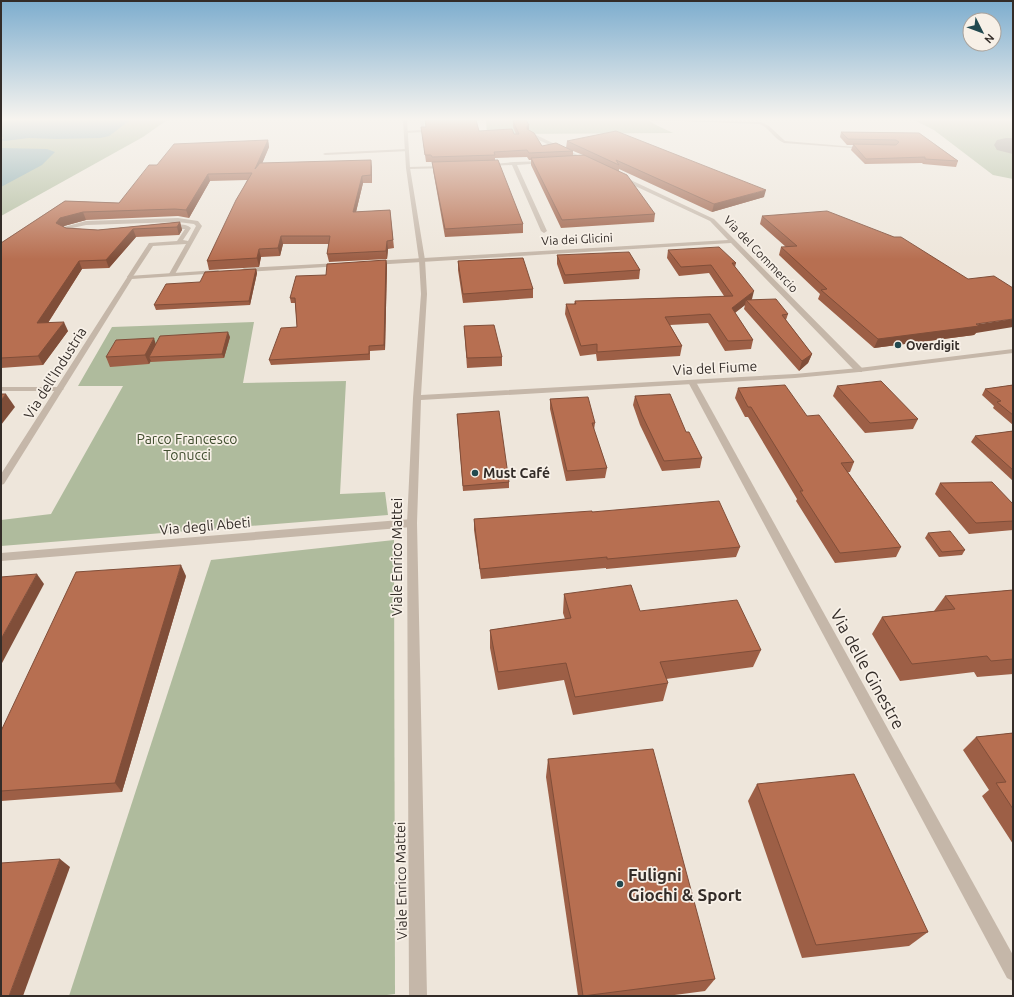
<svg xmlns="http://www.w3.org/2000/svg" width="1014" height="997" font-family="Ubuntu,sans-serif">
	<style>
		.green { fill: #afbb9d }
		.water { fill: #7ea3a8 }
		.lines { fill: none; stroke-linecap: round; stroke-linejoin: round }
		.taxiway { fill: #908982; fill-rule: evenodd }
		.service { fill: #c5b7a9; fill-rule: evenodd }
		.minor { fill: #c5b7a9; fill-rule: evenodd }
		.tertiary { fill: #c5b7a9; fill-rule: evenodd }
		.wall { fill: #9d5f46 }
		.shaded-wall { fill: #804e39 }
		.building { fill: #b76f51; stroke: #804e39 }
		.poi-dot { fill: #22494f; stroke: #f7f0e7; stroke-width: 1.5 }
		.labels { text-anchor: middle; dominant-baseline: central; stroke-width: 3.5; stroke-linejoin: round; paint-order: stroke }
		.far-street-label { font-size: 12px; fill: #332c28; stroke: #f7f0e7 }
		.far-poi-label { font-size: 12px; font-weight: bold; fill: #332c28; stroke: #f7f0e7; text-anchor: start }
		.street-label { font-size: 14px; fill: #332c28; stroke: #f7f0e7 }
		.park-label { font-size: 14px; fill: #414e2f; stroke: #f7f0e7 }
		.poi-label { font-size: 14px; font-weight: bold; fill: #332c28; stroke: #f7f0e7; text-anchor: start }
		.near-street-label { font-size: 17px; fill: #332c28; stroke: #f7f0e7 }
		.near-poi-label { font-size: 17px; font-weight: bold; fill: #332c28; stroke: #f7f0e7; text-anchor: start }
	</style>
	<rect width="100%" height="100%" fill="#eee6db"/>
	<g class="green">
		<polygon points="1,120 167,120 143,137 1,216"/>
		<polygon points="486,120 648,120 656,125 673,133 487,134"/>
		<polygon points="914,120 1013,120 1013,179 993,175 934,130"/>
		<polygon points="254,322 243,383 346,381 340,494 385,492 388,515 1,546 1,520 51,514 123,386 78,386 112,327"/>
		<polygon points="394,540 395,994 379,996 69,996 211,560"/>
	</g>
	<g class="water">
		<polygon points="1,120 128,120 129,121 109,136 100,138 56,139 29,138 4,141 1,140 4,138 1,136"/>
		<polygon points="1,148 47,149 55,152 42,165 1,187"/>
	</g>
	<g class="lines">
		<polygon class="taxiway" points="1006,138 1013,138 1013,154 997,150 994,145 997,140"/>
		<g class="service">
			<polygon points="420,120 424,120 425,132 404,133 406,131 421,130"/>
			<path d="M651,120L761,122L769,126L785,141L867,148L865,149L784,143C774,139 770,129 760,124Z"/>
			<polygon points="407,149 409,151 325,155 323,154 325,153"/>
			<path d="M178,218L198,221L202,226L175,274L172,276L169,274L186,244L153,246L132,278L127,277L149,243L177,241L185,229L168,230L166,229V227C175,225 184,222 191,228L183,240L188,241L196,226L194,224L178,222L86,225L68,229L75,233V235H71L61,231L64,227L86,221Z"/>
			<polygon points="1,387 60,387 64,389 60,391 1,391"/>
		</g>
		<g class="minor">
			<polygon points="528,133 532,133 590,161 586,162 528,135"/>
			<polygon points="545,161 543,163 517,165 547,231 544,233 541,231 512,165 485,166 483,165 514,162"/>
			<polygon points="446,166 448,168 408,169 406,168 408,167"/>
			<polygon points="620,175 714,219 862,368 862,372 856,372 731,243 373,265 370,263 373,261 728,240 710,221 618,178 617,177"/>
			<polygon points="339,263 341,264 341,266 244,272 241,270 244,268"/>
			<polygon points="218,270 221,272 220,273 132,279 4,484 1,485 1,474 128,276"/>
			<polygon points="689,380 692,380 696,382 1013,955 1013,981 1007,978 688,382"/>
			<polygon points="412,519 416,520 417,523 416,526 412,527 1,561 1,553"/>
		</g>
		<polygon class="tertiary" points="403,120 407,120 410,168 425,260 427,294 421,395 795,374 859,368 1013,349 1013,353 859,372 795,378 421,400 417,523 427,996 409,996 407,523 413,398 421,294 419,260 406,168"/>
	</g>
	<g class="wall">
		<polygon points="513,121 529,125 529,130 542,146 573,151 573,156 583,155 566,148 567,141 764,197 712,212 619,169 619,171 655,214 654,222 561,228 531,165 531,160 529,160 527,157 495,158 495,160 523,224 523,233 445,237 433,170 433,164 432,164 432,162 426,162 421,127 479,131 516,134 513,127"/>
		<polygon points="841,132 919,133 958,161 956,167 923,164 922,163 865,164 851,150 853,145 847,145 840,137"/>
		<polygon points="268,140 269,147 262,163 372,167 372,183 363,183 356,212 390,210 394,248 388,249 387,259 329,262 327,254 329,244 283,244 280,256 261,257 259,267 209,270 207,261 247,180 210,181 189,218 178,216 86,220 64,226 63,227 66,228 98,230 180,222 182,230 179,235 136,237 109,268 82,269 48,323 68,331 43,365 1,368 1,243 65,201 119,203 157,165"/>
		<polygon points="762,216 976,333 974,335 874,348 818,299 820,294 779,255 781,247 786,247 760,224"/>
		<polygon points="668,250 736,263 735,267 752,299 751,300 788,314 786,320 812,354 808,363 799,371 744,309 745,305 735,313 753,340 751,349 725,351 708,323 670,325 682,346 680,356 597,361 596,354 580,356 565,314 566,304 574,304 575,301 724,296 709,273 679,276 667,258"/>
		<polygon points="557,255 640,270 639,279 564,284 557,264"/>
		<polygon points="386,260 387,265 385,350 370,351 370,360 271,365 269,360 297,327 295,303 291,303 290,298 326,275"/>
		<polygon points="458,261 533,289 533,298 463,303 458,270"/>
		<polygon points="256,269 257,273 250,305 156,310 154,305 200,282"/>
		<polygon points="464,326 502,357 502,366 467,368"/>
		<polygon points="230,337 224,358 151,362 151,361 149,364 110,367 106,357"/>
		<polygon points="1013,385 1013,425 993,408 994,406 982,395 985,389"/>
		<polygon points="837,386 918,419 913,429 865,433 833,396"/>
		<polygon points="738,388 807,416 854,462 850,472 848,472 901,547 896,557 835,563 796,501 797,499 748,417 745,417 735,398"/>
		<polygon points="635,396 686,432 702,458 700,468 662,471 640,425 633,405"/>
		<polygon points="550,399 595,423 594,430 607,468 605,478 566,481 550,409"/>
		<polygon points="457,414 509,482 509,488 463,491"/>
		<polygon points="1013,431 1013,481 971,442 975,436"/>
		<polygon points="940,483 1013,504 1013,530 969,534 935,494"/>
		<polygon points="592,512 740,547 736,557 606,569 606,568 481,579 474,530 474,519"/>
		<polygon points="928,533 965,550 962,555 939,557 925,538"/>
		<polygon points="186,576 122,792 1,801 1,731"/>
		<polygon points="1013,590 1013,674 977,677 974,672 900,681 872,634 882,617 934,611 945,596"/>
		<polygon points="564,594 640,611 761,650 753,667 666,679 668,683 663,701 573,715 564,680 498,690 490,648 490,630 565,619 563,613"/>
		<polygon points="1013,733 1013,844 982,796 989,790 963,750 976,737"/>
		<polygon points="548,759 715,979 705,991 667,996 578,996 546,777"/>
		<polygon points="757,784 928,932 909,946 802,958 748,801"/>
	</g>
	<g class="shaded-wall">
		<polygon points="529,125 529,132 526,135 527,126"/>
		<polygon points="268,140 269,147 257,176 255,169"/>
		<polygon points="371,160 372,167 372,183 371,175"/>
		<polygon points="208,174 210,181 189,218 186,210"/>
		<polygon points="362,176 363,183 354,220 353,212"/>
		<polygon points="766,190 764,197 712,212 714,204"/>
		<polygon points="83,212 86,220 64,226 60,231 56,223 60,218"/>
		<polygon points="180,222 182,230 179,235 177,227"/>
		<polygon points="133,229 136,237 109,268 106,260"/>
		<polygon points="281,236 283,244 280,256 278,248"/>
		<polygon points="387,241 388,249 387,259 386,251"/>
		<polygon points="259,249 261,257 259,267 257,258"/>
		<polygon points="386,260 387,265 385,350 384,345"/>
		<polygon points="79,261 82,269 42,332 37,323"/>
		<polygon points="256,269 257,273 250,305 249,301"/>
		<polygon points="754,291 752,299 748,302 746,300 745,305 729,317 732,308"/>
		<polygon points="1013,319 1013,327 976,333 974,335 874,348 878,339"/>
		<polygon points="64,322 68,331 43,365 38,356"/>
		<polygon points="228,332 230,337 224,358 222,354"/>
		<polygon points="154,338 157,348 149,357 151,361 149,364 145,355"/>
		<polygon points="812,354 808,363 799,371 802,361"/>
		<polygon points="6,394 15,407 1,425 1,400"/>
		<polygon points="181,565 186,576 122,792 115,783"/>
		<polygon points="37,574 44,584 1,665 1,639"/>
		<polygon points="60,859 70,867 23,996 9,996"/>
	</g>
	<g class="building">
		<polygon points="425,120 476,120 479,131 512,129 514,134 519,134 513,121 515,120 526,120 529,125 527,126 527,129 534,133 542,146 556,143 573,151 529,153 527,150 494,152 495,155 432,157 431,155 425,155 421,127 426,127"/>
		<polygon points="616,131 766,190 714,204 616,160 619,165 567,141"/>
		<polygon points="841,132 919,133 958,161 925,159 925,157 866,159 853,144 896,145 899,142 896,140 848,139"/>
		<polygon points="268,140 255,169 260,163 371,160 371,175 362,176 353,212 390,210 393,240 387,241 386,251 327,254 330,236 281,236 278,248 259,249 257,258 207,261 236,200 252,173 208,174 186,210 175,209 83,212 60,218 56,223 66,228 98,230 180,222 177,227 133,229 106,260 79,261 37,323 64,322 38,356 1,358 1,243 65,201 119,203 149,165 157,165 174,144"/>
		<polygon points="584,155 627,175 655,214 562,220 531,158"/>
		<polygon points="498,160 523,224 445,229 432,162"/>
		<polygon points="827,211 894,237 901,237 968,279 994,276 1013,288 1013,319 976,324 979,326 878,339 821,290 827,289 781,247 797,246 762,216"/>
		<polygon points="719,247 736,263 732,263 754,291 732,308 753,340 728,341 710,314 665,317 682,346 597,352 597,344 581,346 566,304 576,304 575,301 733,296 711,265 681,267 668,250"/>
		<polygon points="629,252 640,270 565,275 557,255"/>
		<polygon points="523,258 533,289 463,294 458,261"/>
		<polygon points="386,260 384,345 369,346 369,354 269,360 281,328 297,327 295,298 290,298 296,276 326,275 327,264"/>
		<polygon points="256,269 249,301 154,305 166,284 200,282 205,272"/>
		<polygon points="776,299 788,314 782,315 812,354 802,361 746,300"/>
		<polygon points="494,325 502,357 467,358 464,326"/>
		<polygon points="228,332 222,354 149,357 160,336"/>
		<polygon points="154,338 145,355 106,357 116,340"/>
		<polygon points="881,381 918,419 870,423 837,386"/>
		<polygon points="785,385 807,416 819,415 854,462 841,463 901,547 840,553 800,491 803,491 751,407 748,407 738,388"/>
		<polygon points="1013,385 1013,415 997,402 1001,401 985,389"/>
		<polygon points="1,394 6,394 1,400"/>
		<polygon points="670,394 686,432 689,432 702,458 664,461 642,415 635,396"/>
		<polygon points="588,397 595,423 592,423 607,468 567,471 550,399"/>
		<polygon points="499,411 509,482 463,486 457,414"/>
		<polygon points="1013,431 1013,470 975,436"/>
		<polygon points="992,482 1013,504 1013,521 976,523 940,483"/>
		<polygon points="719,501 740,547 607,559 607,557 480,569 474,519 592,511 592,512"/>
		<polygon points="950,531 965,550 942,552 928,533"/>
		<polygon points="181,565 115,783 1,791 1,731 76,572"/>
		<polygon points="37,574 1,639 1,577"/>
		<polygon points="631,585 640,611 737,600 761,650 660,662 668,683 575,697 566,663 498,672 490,630 571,618 564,594"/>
		<polygon points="1013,590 1013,659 991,661 987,656 912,664 882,617 955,609 945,596"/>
		<polygon points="1013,733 1013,809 996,783 1006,782 976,737"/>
		<polygon points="653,749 715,979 583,996 548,759"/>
		<polygon points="854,774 928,932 816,945 757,784"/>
		<polygon points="60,859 9,996 1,996 1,863"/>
	</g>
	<linearGradient id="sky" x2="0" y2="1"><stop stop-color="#7dadce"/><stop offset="0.46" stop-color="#f7f4ef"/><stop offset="1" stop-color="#f7f4ef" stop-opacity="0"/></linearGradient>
	<rect width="1014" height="259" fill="url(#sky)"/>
	<g class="poi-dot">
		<circle cx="898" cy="345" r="4"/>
		<circle cx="475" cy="473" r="4"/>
		<circle cx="620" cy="884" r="4"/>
	</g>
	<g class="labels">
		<g class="far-street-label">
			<text transform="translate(577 239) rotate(-3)">Via dei Glicini</text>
			<text transform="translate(761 254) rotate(46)">Via del Commercio</text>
		</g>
		<g class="far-poi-label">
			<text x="906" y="345">Overdigit</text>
		</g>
		<g class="street-label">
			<text transform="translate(715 368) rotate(-3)">Via del Fiume</text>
			<text transform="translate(55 373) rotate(-58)">Via dell'Industria</text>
			<text transform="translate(205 526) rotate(-5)">Via degli Abeti</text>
			<text transform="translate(397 557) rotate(-90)">Viale Enrico Mattei</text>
			<text transform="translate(401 881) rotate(-91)">Viale Enrico Mattei</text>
		</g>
		<g class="park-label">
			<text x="187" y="439">Parco Francesco<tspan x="187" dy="16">Tonucci</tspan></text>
		</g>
		<g class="poi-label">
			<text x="483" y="473">Must Café</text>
		</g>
		<g class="near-street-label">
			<text transform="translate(868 669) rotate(61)">Via delle Ginestre</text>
		</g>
		<g class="near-poi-label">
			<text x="628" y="874">Fuligni<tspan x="628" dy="20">Giochi &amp; Sport</tspan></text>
		</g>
	</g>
	<rect width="1014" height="997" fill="none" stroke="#332c28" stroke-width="4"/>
	<g transform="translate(982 32) rotate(132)"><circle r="19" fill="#f7f0e7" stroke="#a9a29b"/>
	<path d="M0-3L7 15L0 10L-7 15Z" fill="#22494f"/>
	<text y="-6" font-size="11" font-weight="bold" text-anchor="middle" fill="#332c28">N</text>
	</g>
</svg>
